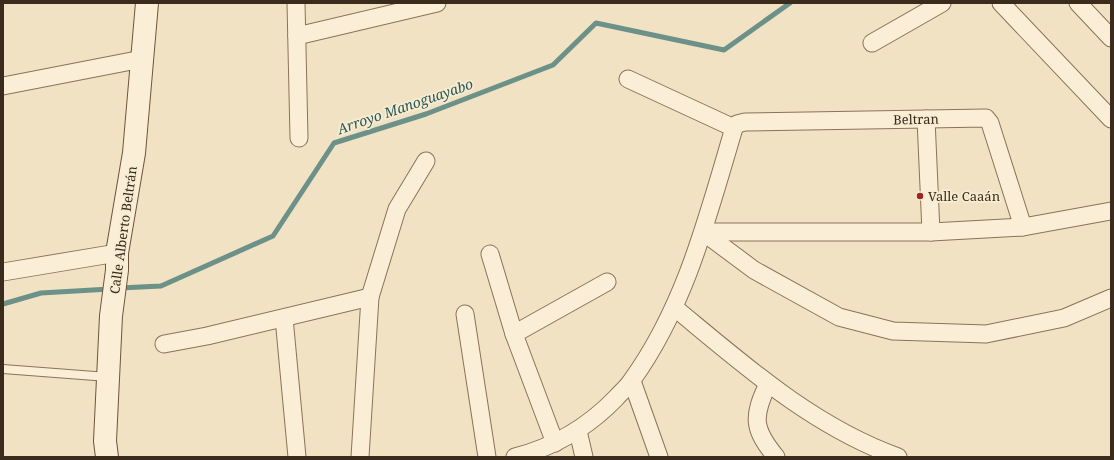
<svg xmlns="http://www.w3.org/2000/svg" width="1114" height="460" font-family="'Noto Serif',serif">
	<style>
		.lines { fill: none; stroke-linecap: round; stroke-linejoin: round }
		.stream { stroke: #6b9188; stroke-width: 5 }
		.service-casing { stroke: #8a7359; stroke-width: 10 }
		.minor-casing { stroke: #8a7359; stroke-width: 19 }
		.secondary-casing { stroke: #6c543c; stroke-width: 24 }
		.service { stroke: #faefd6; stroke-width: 8 }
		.minor { stroke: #faefd6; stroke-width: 17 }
		.secondary { stroke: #faefd6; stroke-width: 22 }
		.poi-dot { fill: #9c2627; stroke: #f7ecd2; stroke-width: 1.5 }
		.labels { text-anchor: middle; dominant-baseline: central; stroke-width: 3.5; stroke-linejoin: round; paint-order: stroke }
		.street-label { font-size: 13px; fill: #3a2b1d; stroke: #f7ecd2 }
		.poi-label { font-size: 13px; fill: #3a2b1d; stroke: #f7ecd2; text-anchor: start }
		.water-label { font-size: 14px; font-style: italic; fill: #2c5a57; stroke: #f7ecd2 }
	</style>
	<rect width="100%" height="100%" fill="#f0e2c2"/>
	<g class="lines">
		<g class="stream">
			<polyline points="120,288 161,286 273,236 334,143 426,114 553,65 596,23 724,50 790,3"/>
			<polyline points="3,304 41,293 110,289"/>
		</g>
		<g class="service-casing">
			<polyline id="service" points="3,369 108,377"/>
		</g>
		<g class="minor-casing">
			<g id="minor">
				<polyline points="296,3 299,138"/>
				<polyline points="1001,3 1111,119"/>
				<polyline points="1078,3 1111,38"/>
				<polyline points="297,36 437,3"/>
				<polyline points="872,43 942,3"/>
				<polyline points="628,79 734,128"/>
				<polyline points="3,86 142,59"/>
				<polyline points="926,119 931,232"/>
				<polyline points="703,232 754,270 839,317 893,331 986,334 1064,318 1111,298"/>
				<polyline points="703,232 931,232 1023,227 1111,211"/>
				<polyline points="490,254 514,334 555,443"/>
				<polyline points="3,272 117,253"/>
				<path d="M675,308C744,365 812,426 898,457"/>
				<polyline points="465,314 487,457"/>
				<polyline points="284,318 297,457"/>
				<polyline points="514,334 607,282"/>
				<polyline points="164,344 207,336 370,297"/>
				<polyline points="632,381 659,457"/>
				<path d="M768,384C752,417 753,429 776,457"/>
				<polyline points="578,431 584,457"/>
				<polyline points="360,457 370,297 397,209 426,161"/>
				<path d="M515,457C554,447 588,427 616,398C621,392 628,387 632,380C686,305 708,215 734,128L737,124L745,122L986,118L990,123L1023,227"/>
			</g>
		</g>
		<g class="secondary-casing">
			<polyline id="secondary" points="107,457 105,441 111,316 117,270 117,253 134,153 147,3"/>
		</g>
		<use href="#service" class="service"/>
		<use href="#minor" class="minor"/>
		<use href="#secondary" class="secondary"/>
	</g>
	<circle class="poi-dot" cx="920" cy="196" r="4"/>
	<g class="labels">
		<g class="street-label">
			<text transform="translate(916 119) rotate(-1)">Beltran</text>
			<text transform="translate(123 230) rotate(-82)">Calle Alberto Beltrán</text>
		</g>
		<g class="poi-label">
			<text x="928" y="196">Valle Caaán</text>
		</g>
		<g class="water-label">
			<text transform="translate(405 106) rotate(-19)">Arroyo Manoguayabo</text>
		</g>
	</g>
	<rect width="1114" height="460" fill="none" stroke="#3a2b1d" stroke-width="8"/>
</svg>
